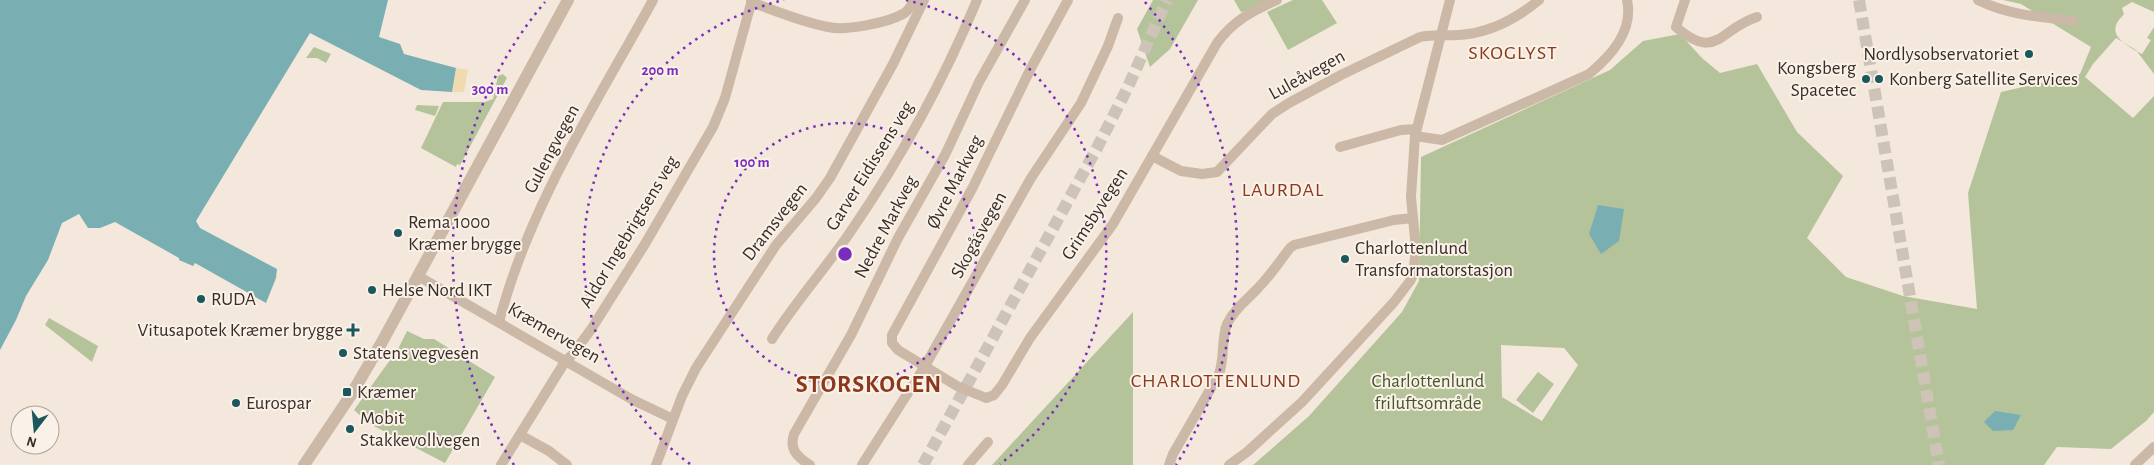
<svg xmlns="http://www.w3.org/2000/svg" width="2154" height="465" font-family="'Alegreya Sans',sans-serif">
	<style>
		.green { fill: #b5c39a; fill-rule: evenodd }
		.sand { fill: #f0dbb0 }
		.water { fill: #79afb2 }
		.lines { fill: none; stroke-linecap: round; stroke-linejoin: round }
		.primary-tunnel { stroke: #cec3b7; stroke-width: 12; stroke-dasharray: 12 6; stroke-linecap: butt }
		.minor { stroke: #ccb8a6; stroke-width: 10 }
		.tertiary { stroke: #ccb8a6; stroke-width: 12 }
		.ring { fill: none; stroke: #7b2cbf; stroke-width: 2.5; stroke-dasharray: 2.5 5 }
		.poi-dot { fill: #1b575c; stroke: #faf2e8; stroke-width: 2 }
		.labels { text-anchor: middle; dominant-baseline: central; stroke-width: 4; stroke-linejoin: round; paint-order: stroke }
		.poi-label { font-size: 19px; fill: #382d28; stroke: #faf2e8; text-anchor: start }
		.street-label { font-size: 19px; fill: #382d28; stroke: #faf2e8 }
		.park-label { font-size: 19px; fill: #46572a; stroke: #faf2e8 }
		.neighbourhood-label { font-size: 20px; letter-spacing: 1px; fill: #8b381c; stroke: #faf2e8 }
		.district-label { font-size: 24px; font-weight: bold; letter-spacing: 1px; fill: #8b381c; stroke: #faf2e8 }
		.centre { fill: #7b2cbf; stroke: #faf2e8; stroke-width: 2.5 }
		.ring-label { font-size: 15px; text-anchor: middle; font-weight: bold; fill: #7b2cbf; stroke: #faf2e8; stroke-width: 4; stroke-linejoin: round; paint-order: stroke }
	</style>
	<rect width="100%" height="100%" fill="#f3e8db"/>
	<g class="green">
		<polygon points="1153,0 1198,0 1170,49 1150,67 1137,29"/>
		<polygon points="1234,0 1265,0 1263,6 1241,12"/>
		<polygon points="1293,0 1322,0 1337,23 1288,50 1267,12"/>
		<path d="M2003,0H2154V12L2132,2L2122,8L2124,14C2122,17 2118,20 2117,23C2109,38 2132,48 2142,54L2151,40L2147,38L2154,27V74L2136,50L2116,38L2093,64L2085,77L2133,118L2154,96V412L2146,421L2111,449L2057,447L2044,465H1253L1309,416L1402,312L1419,281L1421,157L1610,70L1643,41L1680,34L1702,58L1720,73L1757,64L1797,132L1843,176L1807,238L1846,277L1903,296L1977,309L1968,193L2001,92L2080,74L2091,47L2021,4ZM1501,345L1564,348L1578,365L1542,421L1502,397Z"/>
		<polygon points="314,47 331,54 326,63 317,58 306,58"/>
		<polygon points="503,74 507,78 460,165 457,164 456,167 421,148 443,102 485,102 493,99 498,76"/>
		<polygon points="417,105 439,106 435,116 415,110"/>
		<polygon points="1133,312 1133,465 992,465"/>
		<polygon points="49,318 98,346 92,362 45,325"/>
		<polygon points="407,331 424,339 434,339 495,377 445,463 370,424 354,410 398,349"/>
		<polygon points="1538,372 1554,384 1533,413 1516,400"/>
	</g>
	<polygon class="sand" points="456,68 468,70 464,92 452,92"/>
	<g class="water">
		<polygon points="0,0 388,0 379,37 400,44 404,54 456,68 452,92 421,90 310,33 196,221 200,228 277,269 276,278 266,303 195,263 193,266 179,260 179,258 115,222 100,228 88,228 79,214 62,223 48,260 26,296 16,320 0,350"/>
		<polygon points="1598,205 1624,209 1619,241 1601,254 1589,234"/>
		<polygon points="1995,411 2021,415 2013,430 1993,431 1984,422"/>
	</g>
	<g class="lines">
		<g class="primary-tunnel">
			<polyline points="1859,0 1939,465"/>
			<polyline points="923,465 1097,148 1127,89 1167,0"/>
		</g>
		<g class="minor">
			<path d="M1068,0L1031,68L973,187L892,335V343L898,350L957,386L986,398L994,395L1002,385L1030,338L1113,224L1217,43C1233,21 1252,11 1277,0"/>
			<path d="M1685,0L1676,27C1717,62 1719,29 1757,17"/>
			<path d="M1978,0C2008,15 2040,17 2074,21"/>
			<path d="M751,2C776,11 802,22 828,27C846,31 886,23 903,14C909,11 911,5 915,0"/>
			<path d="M1415,136L1442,140L1589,74C1611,56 1634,31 1627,0"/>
			<polyline points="1340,147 1401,130 1416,129"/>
			<path d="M1152,156L1181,171L1202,174L1217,172L1272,114L1289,103L1341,75L1420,37C1433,34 1445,36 1459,35C1489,33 1516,19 1539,0"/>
			<polyline points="418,276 633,400 673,419"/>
			<path d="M499,322C529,206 596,104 653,0"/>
			<path d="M772,339C796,301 826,268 851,231C901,158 943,82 977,0"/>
			<polyline points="520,435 549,451 567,465"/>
			<polyline points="501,465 566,360 573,354 592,328 645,244 713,127 725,98 752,0"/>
			<polyline points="656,465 682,396 696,368 776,245 816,198 830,178 893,64 924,0"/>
			<path d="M810,465C797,457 789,449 794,434L851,335L898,238L945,155L979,82L1025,0"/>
			<polyline points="862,465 925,366 1031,178 1081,103 1108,46 1118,18"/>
			<polyline points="968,465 988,442"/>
			<path d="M1169,465L1173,454L1219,374C1225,358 1221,338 1227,324C1234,309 1247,300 1258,288C1270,276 1279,262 1290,248L1294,245L1394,220L1413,218"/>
			<polyline points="1229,465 1247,452 1302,402 1394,302 1410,281 1413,275 1416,249 1411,197 1415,136 1450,0"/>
			<polyline points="2135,465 2154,447"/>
		</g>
		<polyline class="tertiary" points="304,465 351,395 382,342 568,0"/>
	</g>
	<g class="ring">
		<circle cx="845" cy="254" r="131"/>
		<path d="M690 464A261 261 0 0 1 784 0M906 0A261 261 0 0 1 1000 464"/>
		<path d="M514 465A392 392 0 0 1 545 2M1145 2A392 392 0 0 1 1176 465"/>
	</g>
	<g class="poi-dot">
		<circle cx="2029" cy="54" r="5"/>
		<circle cx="1866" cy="79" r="5"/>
		<circle cx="1879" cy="79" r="5"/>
		<circle cx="398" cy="233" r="5"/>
		<circle cx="1345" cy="259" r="5"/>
		<circle cx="372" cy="290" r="5"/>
		<circle cx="201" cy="299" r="5"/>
		<path d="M350.5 322.5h5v5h5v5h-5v5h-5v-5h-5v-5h5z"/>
		<circle cx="343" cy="353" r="5"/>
		<rect x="342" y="387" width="10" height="10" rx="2.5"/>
		<circle cx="236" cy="403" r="5"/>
		<circle cx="350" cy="429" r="5"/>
	</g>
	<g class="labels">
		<g class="poi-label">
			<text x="2019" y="54" text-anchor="end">Nordlysobservatoriet</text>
			<text x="1856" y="68" text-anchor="end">Kongsberg<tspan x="1856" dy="22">Spacetec</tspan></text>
			<text x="1889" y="79">Konberg Satellite Services</text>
			<text x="408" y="222">Rema 1000<tspan x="408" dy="22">Kræmer brygge</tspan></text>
			<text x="1355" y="248">Charlottenlund<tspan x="1355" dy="22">Transformatorstasjon</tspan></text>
			<text x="382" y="290">Helse Nord IKT</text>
			<text x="211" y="299">RUDA</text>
			<text x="343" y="330" text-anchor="end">Vitusapotek Kræmer brygge</text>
			<text x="353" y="353">Statens vegvesen</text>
			<text x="357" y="392">Kræmer</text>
			<text x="246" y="403">Eurospar</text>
			<text x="360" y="418">Mobit<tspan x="360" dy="22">Stakkevollvegen</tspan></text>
		</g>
		<g class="street-label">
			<text transform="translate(1307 75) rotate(-29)">Luleåvegen</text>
			<text transform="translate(552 149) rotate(-62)">Gulengvegen</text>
			<text transform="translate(870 166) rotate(-58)">Garver Eidissens veg</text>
			<text transform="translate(955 182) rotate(-63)">Øvre Markveg</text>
			<text transform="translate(1095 214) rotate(-57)">Grimsbyvegen</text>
			<text transform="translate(775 222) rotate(-52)">Dramsvegen</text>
			<text transform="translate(886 227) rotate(-62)">Nedre Markveg</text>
			<text transform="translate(629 232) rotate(-59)">Aldor Ingebrigtsens veg</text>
			<text transform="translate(979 235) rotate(-61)">Skogåsvegen</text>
			<text transform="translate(554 333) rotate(30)">Kræmervegen</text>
		</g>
		<g class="park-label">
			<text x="1428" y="381">Charlottenlund<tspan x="1428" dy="22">friluftsområde</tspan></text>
		</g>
		<g class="neighbourhood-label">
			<text x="1513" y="53">SKOGLYST</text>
			<text x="1283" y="190">LAURDAL</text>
			<text x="1216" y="381">CHARLOTTENLUND</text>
		</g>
		<g class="district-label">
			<text x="869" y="385">STORSKOGEN</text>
		</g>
	</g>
	<circle cx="845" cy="254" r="8" class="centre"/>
	<g class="ring-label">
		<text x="660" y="75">200 m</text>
		<text x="490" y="94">300 m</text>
		<text x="752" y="167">100 m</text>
	</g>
	<g transform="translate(35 430) rotate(196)"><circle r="24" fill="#faf2e8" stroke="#aca39b"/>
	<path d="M0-4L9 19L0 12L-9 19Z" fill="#1b575c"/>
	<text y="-8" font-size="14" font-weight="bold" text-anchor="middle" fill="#382d28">N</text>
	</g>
</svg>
